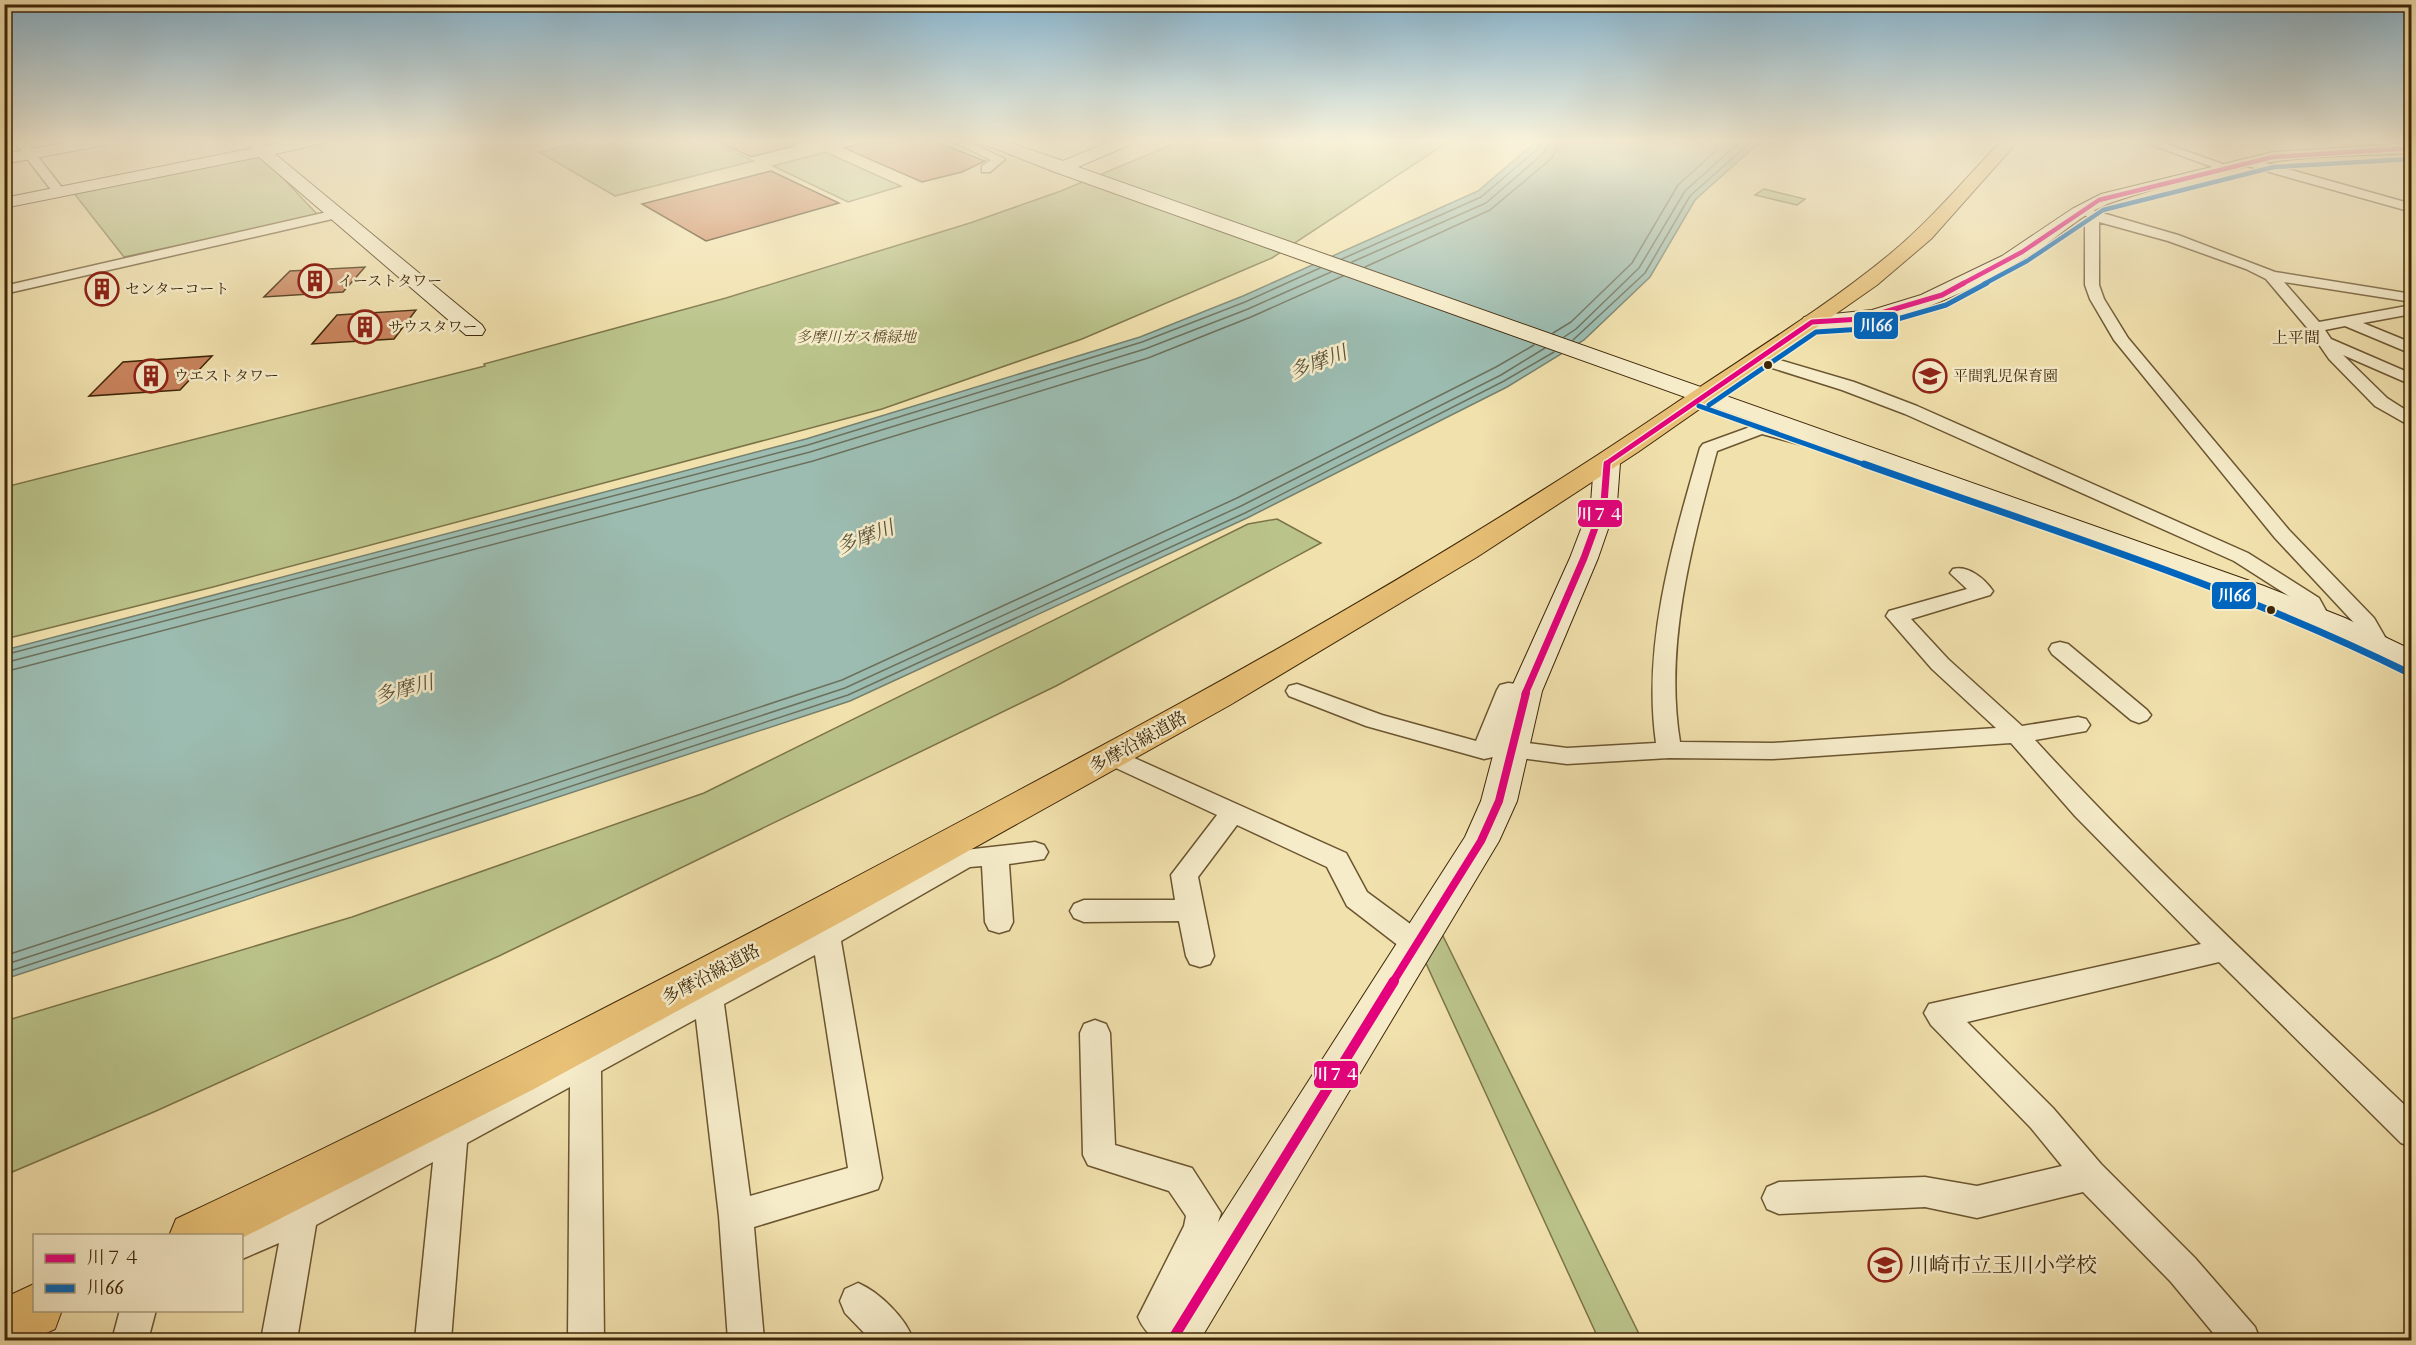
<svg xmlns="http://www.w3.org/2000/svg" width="2416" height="1345" font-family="'IM FELL Great Primer','Noto Serif JP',serif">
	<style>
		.green { fill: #bac38a; stroke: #7c7448; stroke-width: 1.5 }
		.water { fill: #9cbcb1; stroke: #76806d; stroke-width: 1.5 }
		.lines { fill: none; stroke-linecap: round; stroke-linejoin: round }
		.shore { stroke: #6d715c; stroke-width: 1.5 }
		.building { fill: #c9845d; stroke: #3e2607; stroke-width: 1.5 }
		.street-casing { stroke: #6b5530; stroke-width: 3 }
		.secondary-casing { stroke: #3e2607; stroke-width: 2 }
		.primary-casing { stroke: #3e2607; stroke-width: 2 }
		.street { fill: #f6ecca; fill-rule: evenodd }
		.secondary { fill: #f6ecca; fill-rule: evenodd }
		.primary { fill: #e8c076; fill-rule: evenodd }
		.bus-1-far4-casing { stroke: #f6ecca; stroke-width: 7 }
		.bus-1-far3-casing { stroke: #f6ecca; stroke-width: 8 }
		.bus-1-far2-casing { stroke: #f6ecca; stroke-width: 10 }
		.bus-1-far1-casing { stroke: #f6ecca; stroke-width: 13 }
		.bus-1-casing { stroke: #f6ecca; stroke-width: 15 }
		.bus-2-far2-casing { stroke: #f6ecca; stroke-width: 7 }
		.bus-2-far1-casing { stroke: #f6ecca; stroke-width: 8 }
		.bus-2-casing { stroke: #f6ecca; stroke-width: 10 }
		.bus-1-far4 { stroke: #e5007d; stroke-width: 4.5 }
		.bus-1-far3 { stroke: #e5007d; stroke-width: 5 }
		.bus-1-far2 { stroke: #e5007d; stroke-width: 7 }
		.bus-1-far1 { stroke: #e5007d; stroke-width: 8 }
		.bus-1 { stroke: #e5007d; stroke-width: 10 }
		.bus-2-far2 { stroke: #0065bd; stroke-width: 4.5 }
		.bus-2-far1 { stroke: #0065bd; stroke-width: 5 }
		.bus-2 { stroke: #0065bd; stroke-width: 7 }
		.bus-dot { fill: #3e2607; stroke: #f6ecca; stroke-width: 2 }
		.labels { text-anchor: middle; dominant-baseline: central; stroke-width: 5; stroke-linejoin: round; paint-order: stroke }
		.far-poi-label { font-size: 15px; fill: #3e2607; stroke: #f6ecca; text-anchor: start }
		.far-park-label { font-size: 15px; font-style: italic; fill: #5d4d28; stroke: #f6ecca }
		.far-neighbourhood-label { font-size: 16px; fill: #3e2607; stroke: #f6ecca }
		.street-label { font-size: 18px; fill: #3e2607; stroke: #f6ecca }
		.water-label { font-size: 20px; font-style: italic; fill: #5a533a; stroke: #f6ecca }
		.near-poi-label { font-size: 21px; fill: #3e2607; stroke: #f6ecca; text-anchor: start }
		.line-badge { stroke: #f6ecca; stroke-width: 2 }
		.badge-label { font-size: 16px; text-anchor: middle; font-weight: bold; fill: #fff }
	</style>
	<rect width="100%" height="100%" fill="#f1e1ad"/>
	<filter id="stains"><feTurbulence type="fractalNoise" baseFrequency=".00333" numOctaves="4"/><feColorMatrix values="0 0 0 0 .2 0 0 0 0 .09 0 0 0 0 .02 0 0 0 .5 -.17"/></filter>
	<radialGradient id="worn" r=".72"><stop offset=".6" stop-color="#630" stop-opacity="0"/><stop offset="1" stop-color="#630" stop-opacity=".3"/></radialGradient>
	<g class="green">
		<polygon points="591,140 709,140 753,161 615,196 539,152"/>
		<polygon points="1183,140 1451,140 1272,258 1082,339 882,409 213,587 5,639 5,487 485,366 484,364 726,298 970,223 1061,191"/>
		<polygon points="825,152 901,186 848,202 773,166"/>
		<polygon points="260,154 318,215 124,257 73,192"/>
		<polygon points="1764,189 1805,199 1797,205 1755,195"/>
		<polygon points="1277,519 1321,543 1056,686 499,956 156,1111 5,1175 5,1021 352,917 704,793 1248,524"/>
		<polygon points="1442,934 1642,1340 1599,1340 1424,959"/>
	</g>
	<polygon class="water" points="1538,140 1762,140 1695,200 1650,277 1584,340 1507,387 1247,518 850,701 5,979 5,650 806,439 1140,337 1243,296 1478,191"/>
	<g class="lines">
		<g class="shore">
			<polyline points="1342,259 1481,197 1540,147 1542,140"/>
			<polyline points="1352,262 1486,203 1545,152 1549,140"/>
			<polyline points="1365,267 1490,210 1551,159 1557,149 1558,140"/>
			<polyline points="1553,333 1571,322 1632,263 1678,185 1728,140"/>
			<polyline points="1564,337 1576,329 1639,268 1685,191 1742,140"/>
			<polyline points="1573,340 1645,273 1690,196 1753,140"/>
			<polyline points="4,655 808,445 1142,342 1245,302 1320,268"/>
			<polyline points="4,663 810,452 1145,349 1248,309 1331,272"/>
			<polyline points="4,672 813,461 1148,358 1251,317 1343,276"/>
			<polyline points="4,956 842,680 1237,498 1496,367 1534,345"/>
			<polyline points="4,965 845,688 1241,506 1501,375 1545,348"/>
			<polyline points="4,973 848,695 1245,513 1504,381 1554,352"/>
		</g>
	</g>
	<g class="building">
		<polygon points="715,140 793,140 794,146 751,157"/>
		<polygon points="874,140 932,140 985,161 962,172 922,182 844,148"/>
		<polygon points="771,171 839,203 706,241 642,204"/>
		<polygon points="365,267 343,292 264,297 290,271"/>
		<polygon points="416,310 394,339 312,344 337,315"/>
		<polygon points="212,356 180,390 89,396 123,362"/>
	</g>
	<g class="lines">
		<g class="street-casing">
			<g id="street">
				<polygon points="13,140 25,140 63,189 63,195 55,195"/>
				<polygon points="244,140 257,140 268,151 258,153"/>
				<polygon points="950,140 965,140 1005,159 990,172 982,172 982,166 991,160"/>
				<polygon points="2138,140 2155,140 2231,167 2221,170"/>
				<polygon points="2244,159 2252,159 2412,204 2412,212 2244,165"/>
				<polygon points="2085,208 2178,235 2275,272 2412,294 2412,302 2284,282 2319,322 2412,305 2412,314 2363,323 2412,343 2412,354 2345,326 2325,330 2331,339 2412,374 2412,385 2343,355 2387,398 2412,414 2412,427 2375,406 2329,359 2309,330 2266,279 2246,269 2168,241 2099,222 2099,285 2104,299 2128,338 2289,530 2374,618 2389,644 2386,649 2370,649 2357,626 2275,538 2114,340 2090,299 2085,285 2085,220 2088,217 2079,212"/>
				<polygon points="336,210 341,211 341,217 4,294 4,286"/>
				<polygon points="1756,353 1854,382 1917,406 2248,553 2319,598 2330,618 2327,623 2311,623 2303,605 2234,561 1905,414 1842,390 1750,361 1748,358 1750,355"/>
				<path d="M1761,423L1800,434L1817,431L1826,436L1823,440L1799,444L1762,434L1717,451C1692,544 1664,645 1680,742L1773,743L1996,728L1932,669L1886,616L1889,611L1967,589L1950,573L1953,569C1968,565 1985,579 1993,591L1990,595L1911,619L1948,659L2022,726L2078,717L2086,719L2090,725L2086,731L2035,740C2154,870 2284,990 2412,1112V1147L2401,1143L2219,962L1967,1022L2053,1108L2101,1164L2195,1258L2255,1327L2260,1340H2219L2171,1282L2083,1192L1977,1218L1925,1207L1779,1214L1767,1209L1762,1198L1767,1187L1779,1182L1925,1177L1977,1186L2062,1166L2031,1128L1931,1025L1924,1013L1929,1004L2201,944L2075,816L2011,743L1773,759L1669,758L1567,764L1512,757L1503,755L1500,749L1503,743L1512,741L1567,748L1656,743C1642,644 1673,542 1700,448L1703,444Z"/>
				<polygon points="2060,642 2068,644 2147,710 2151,715 2147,720 2139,723 2131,720 2052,654 2049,649 2052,644"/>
				<polygon points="1508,683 1534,686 1537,691 1534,696 1516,698 1496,751 1493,757 1484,759 1366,726 1289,696 1286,691 1289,686 1297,684 1382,715 1476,741 1497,690 1500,685"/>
				<polygon points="1112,748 1346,853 1367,892 1428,937 1432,945 1428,953 1418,956 1408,953 1347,906 1327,867 1237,825 1198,877 1214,956 1210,964 1200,967 1190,964 1186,956 1179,921 1084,922 1074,918 1070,911 1074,904 1084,900 1175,900 1171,875 1217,815 1103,762 1100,756 1103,750"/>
				<path d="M1035,842L1044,845L1048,852L1044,859L1009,864L1013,922L1009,930L999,933L989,930L985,922L982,866L970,867L841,941L882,1178L878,1189L866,1193L754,1227L764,1340H728L719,1216L696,1019L601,1071L604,1340H568L570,1087L467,1143L451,1340H415L433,1162L316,1225L297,1340H261L279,1243L242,1259V1236H228L230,1231L282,1208L693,993L697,979L707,975L718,980L956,851ZM815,955L848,1168L750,1196L724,1004Z"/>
				<path d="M1095,1020L1106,1024L1110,1033L1115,1145L1192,1168L1221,1213L1212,1241L1178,1311L1190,1320L1195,1333L1192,1340C1165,1340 1150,1345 1138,1317L1184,1226L1186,1216L1169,1191L1088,1165L1083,1155L1080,1033L1084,1024Z"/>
				<path d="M858,1283C879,1292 906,1318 913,1340H871L845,1313L840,1301L845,1289Z"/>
				<polygon points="120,1310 156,1310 148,1340 112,1340"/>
			</g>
		</g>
		<g class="secondary-casing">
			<g id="secondary">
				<polygon points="79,140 112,140 104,145 4,164 4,154"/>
				<polygon points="294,140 326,140 324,143 275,154 482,325 485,330 482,335 466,335 259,157 4,208 4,198"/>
				<polygon points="979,140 1002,140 1063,161 1114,140 1136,140 1134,143 1078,167 2264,586 2345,618 2412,650 2412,673 2297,620 2189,577 1055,172 981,143"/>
				<path d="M2412,143V153C2365,156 2317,155 2271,162C2222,170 2161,186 2113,202C2086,211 2064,232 2041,248C1987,284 1870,343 1804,327L1801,322L1804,317L1872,310L1921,295L2002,256L2072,209L2101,194L2273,152Z"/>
				<polygon points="1607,455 1616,458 1620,463 1617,503 1598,558 1542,691 1517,801 1499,841 1200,1340 1147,1340 1154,1322 1465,837 1481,801 1510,691 1570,558 1591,503 1594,463 1598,458"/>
			</g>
		</g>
		<g class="primary-casing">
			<g id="primary">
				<path d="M2002,140H2019L1931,239L1877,285L1638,452L1477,557L1230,705L852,916L534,1089L242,1238V1236H169L176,1219C483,1075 783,917 1081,757C1283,649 1481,535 1670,407C1743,357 1821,311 1890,254C1931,220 1965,179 2002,140Z"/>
				<polygon points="34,1284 34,1310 62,1310 55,1329 31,1340 4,1340 4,1298"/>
			</g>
		</g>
		<use href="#street" class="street"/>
		<use href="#secondary" class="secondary"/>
		<use href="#primary" class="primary"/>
		<g class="bus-1-far4-casing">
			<polyline id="bus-1-far4" points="1962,284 2022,252 2099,200 2273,157 2412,148"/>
		</g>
		<g class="bus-1-far3-casing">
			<polyline id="bus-1-far3" points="1607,466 1607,463 1812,322 1861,319 1942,295 1964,283"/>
		</g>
		<g class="bus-1-far2-casing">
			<polyline id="bus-1-far2" points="1525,694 1584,558 1604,503 1607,464"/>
		</g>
		<g class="bus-1-far1-casing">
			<polyline id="bus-1-far1" points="1393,982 1481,841 1499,801 1526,693"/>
		</g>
		<g class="bus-1-casing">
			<polyline id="bus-1" points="1172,1340 1394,981"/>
		</g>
		<g class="bus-2-far2-casing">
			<polyline id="bus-2-far2" points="1984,284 2027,261 2103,210 2274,167 2412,159"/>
		</g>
		<g class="bus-2-far1-casing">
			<g id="bus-2-far1">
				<polyline points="1709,405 1816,332 1863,329 1946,305 1987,283"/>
				<polyline points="1699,406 1868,466"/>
			</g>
		</g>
		<g class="bus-2-casing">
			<path id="bus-2" d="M1864,464C2047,529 2233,586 2407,672"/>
		</g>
		<use href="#bus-1-far4" class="bus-1-far4"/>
		<use href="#bus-1-far3" class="bus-1-far3"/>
		<use href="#bus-1-far2" class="bus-1-far2"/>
		<use href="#bus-1-far1" class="bus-1-far1"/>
		<use href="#bus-1" class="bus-1"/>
		<use href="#bus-2-far2" class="bus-2-far2"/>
		<use href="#bus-2-far1" class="bus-2-far1"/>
		<use href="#bus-2" class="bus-2"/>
	</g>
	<linearGradient id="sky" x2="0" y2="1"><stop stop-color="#89b7d2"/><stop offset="0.43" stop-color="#f9f2da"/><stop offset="1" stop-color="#f9f2da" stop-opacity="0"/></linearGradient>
	<rect width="2416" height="328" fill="url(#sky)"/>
	<defs>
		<g id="building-ring" transform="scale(1.725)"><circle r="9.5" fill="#f6ecca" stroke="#8f2418" stroke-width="1.5"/><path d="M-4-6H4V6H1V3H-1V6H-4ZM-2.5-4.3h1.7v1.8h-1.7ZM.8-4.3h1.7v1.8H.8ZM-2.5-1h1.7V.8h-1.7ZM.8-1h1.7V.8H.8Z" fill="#8f2418"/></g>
		<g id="school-ring" transform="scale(1.725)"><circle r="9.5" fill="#f6ecca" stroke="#8f2418" stroke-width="1.5"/><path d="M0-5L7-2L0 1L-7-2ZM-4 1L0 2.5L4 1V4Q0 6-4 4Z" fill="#8f2418"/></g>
	</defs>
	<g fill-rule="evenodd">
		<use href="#building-ring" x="315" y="281"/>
		<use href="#building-ring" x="102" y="289"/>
		<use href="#building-ring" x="365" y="327"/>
		<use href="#building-ring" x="151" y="376"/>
		<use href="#school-ring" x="1930" y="376"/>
		<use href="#school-ring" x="1885" y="1265"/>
	</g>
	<g class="bus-dot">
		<circle cx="1768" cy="365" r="5"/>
		<circle cx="2271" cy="610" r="5"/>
	</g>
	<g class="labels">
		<g class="far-poi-label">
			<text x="338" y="281">イーストタワー</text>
			<text x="125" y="289">センターコート</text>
			<text x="388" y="327">サウスタワー</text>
			<text x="174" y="376">ウエストタワー</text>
			<text x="1953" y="376">平間乳児保育園</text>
		</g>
		<g class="far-park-label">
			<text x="856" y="337">多摩川ガス橋緑地</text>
		</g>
		<g class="far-neighbourhood-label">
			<text x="2296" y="337">上平間</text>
		</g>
		<g class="street-label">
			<text transform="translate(1138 742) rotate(-29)">多摩沿線道路</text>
			<text transform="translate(711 974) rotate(-28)">多摩沿線道路</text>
		</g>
		<g class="water-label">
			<text transform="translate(1318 362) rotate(-21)">多摩川</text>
			<text transform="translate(865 537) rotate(-21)">多摩川</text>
			<text transform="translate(404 689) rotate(-15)">多摩川</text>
		</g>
		<g class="near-poi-label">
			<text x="1908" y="1265">川崎市立玉川小学校</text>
		</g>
	</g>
	<g class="line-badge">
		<rect x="1853" y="311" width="46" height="29" rx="6" fill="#0065bd"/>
		<rect x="1577" y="499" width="46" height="29" rx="6" fill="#e5007d"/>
		<rect x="2211" y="581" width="46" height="29" rx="6" fill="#0065bd"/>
		<rect x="1313" y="1060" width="46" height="29" rx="6" fill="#e5007d"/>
	</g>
	<g class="badge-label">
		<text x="1876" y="331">川66</text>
		<text x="1600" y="520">川７４</text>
		<text x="2234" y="601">川66</text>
		<text x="1336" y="1080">川７４</text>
	</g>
	<rect width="2416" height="1345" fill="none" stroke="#f1e1ad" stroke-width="24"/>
	<rect x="6" y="6" width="2404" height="1333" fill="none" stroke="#3e2607" stroke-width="3"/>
	<rect x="12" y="12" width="2392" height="1321" fill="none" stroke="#3e2607" stroke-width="1.5"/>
	<rect x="33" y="1234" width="210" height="78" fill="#f6ecca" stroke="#ac9d7c" stroke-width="1.5"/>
	<rect x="45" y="1254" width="30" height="9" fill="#e5007d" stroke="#ac9d7c" stroke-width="1.5"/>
	<text x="87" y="1264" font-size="18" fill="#3e2607">川７４</text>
	<rect x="45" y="1284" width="30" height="9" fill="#0065bd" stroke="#ac9d7c" stroke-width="1.5"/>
	<text x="87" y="1294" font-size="18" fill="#3e2607">川66</text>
	<rect width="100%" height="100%" filter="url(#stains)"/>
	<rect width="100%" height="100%" fill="url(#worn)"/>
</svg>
